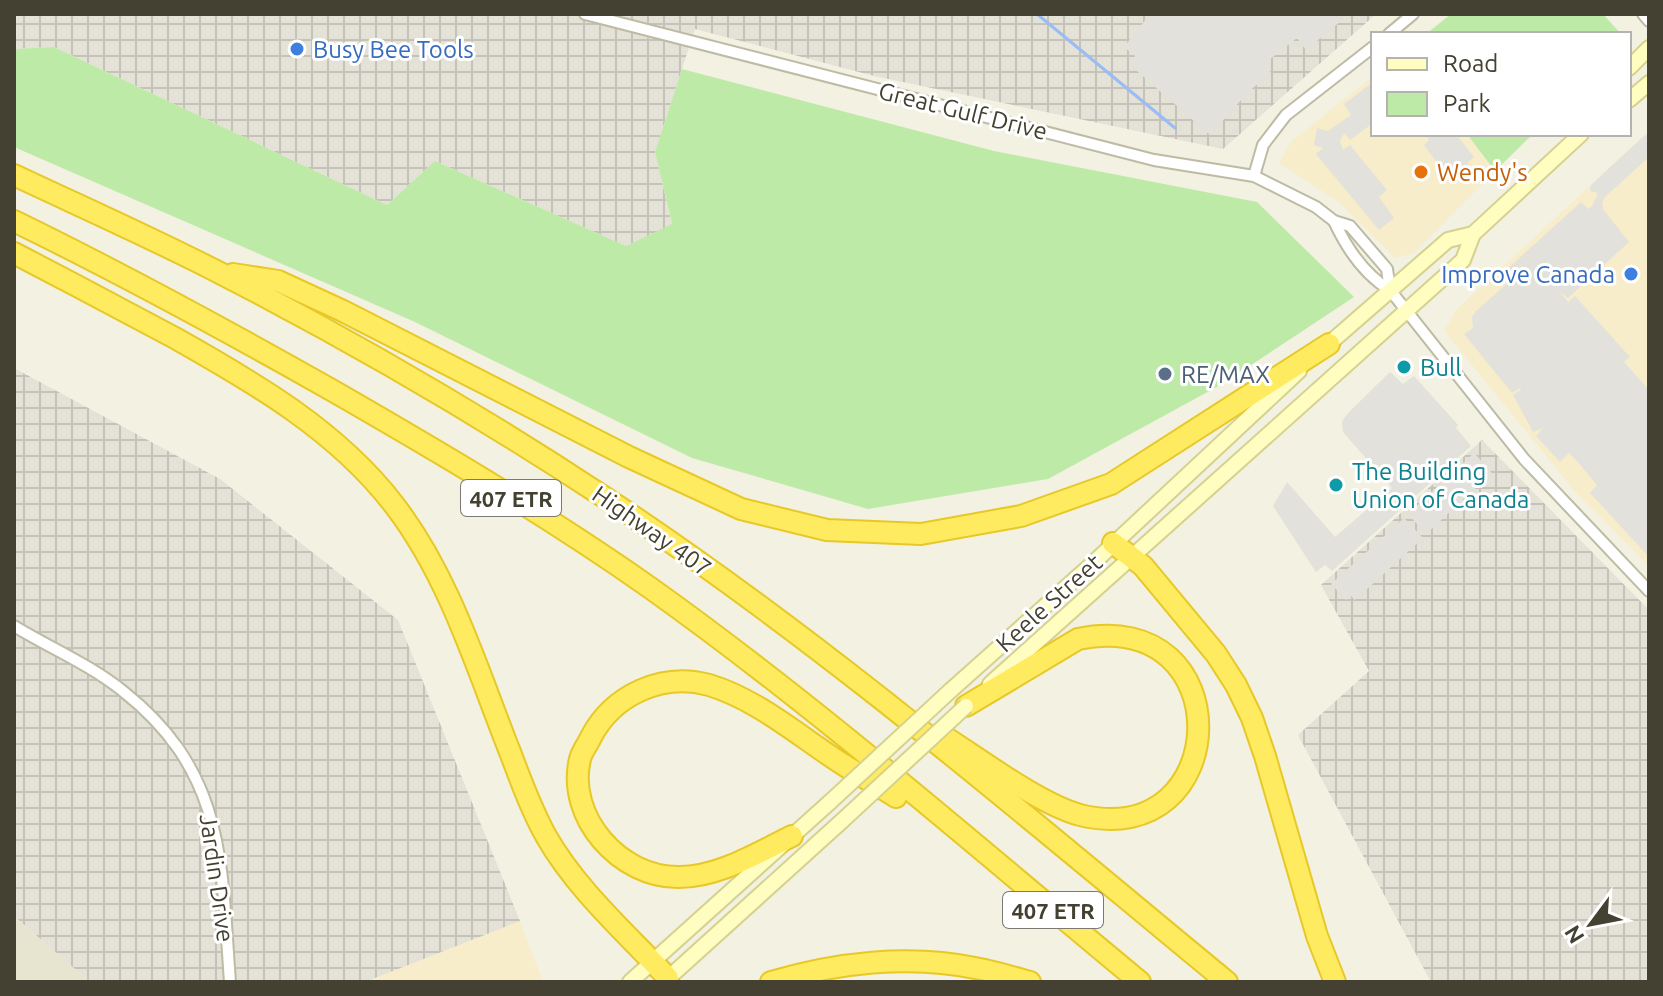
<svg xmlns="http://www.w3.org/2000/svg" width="1663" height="996" font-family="Ubuntu,sans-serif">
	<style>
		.residential { fill: #e7e4d0 }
		.commercial { fill: #f7edcb }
		.industrial { fill: url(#industrial-grid) }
		.green { fill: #beeaa7 }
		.parking { fill: #e2e1db }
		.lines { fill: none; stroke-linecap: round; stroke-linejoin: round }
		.stream { stroke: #99bcf4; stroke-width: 3 }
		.street-casing { stroke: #bebba4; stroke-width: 14 }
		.secondary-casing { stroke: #d5d18e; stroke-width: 18 }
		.highway-casing { stroke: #e7c827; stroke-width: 24 }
		.street { stroke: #fff; stroke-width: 10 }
		.secondary { stroke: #fffdbf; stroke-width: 14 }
		.highway { stroke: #ffeb60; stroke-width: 20 }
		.secondary-bridge-casing { stroke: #d5d18e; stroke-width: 18; stroke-linecap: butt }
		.secondary-bridge { stroke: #fffdbf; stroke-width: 14 }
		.shop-dot { fill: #3f7fe0; stroke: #fff; stroke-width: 3 }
		.food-dot { fill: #e8710a; stroke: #fff; stroke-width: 3 }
		.culture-dot { fill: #0f9aa8; stroke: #fff; stroke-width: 3 }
		.service-dot { fill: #5c6f8a; stroke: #fff; stroke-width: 3 }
		.labels { text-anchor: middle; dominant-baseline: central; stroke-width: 6; stroke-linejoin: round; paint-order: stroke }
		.shield { fill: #fff; stroke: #7c7a70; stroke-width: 2 }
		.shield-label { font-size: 22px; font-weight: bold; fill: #444132 }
		.shop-label { font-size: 24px; fill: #366cbe; stroke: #fff; text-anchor: start }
		.street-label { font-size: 24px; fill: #444132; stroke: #fff }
		.food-label { font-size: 24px; fill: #c56008; stroke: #fff; text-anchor: start }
		.culture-label { font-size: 24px; fill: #0d838f; stroke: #fff; text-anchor: start }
		.service-label { font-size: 24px; fill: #4e5e75; stroke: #fff; text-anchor: start }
	</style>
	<defs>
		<pattern id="industrial-grid" width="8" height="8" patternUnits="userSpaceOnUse" patternTransform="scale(2)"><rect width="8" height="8" fill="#e4e1d7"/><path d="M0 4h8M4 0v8" fill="none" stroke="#c5c2b9"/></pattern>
	</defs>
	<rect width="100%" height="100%" fill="#f2f1e2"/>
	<polygon class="residential" points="14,916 90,982 14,982"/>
	<g class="commercial">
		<polygon points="1373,76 1373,134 1467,134 1495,171 1414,253 1395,258 1339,202 1279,163 1291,142"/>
		<polygon points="1649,131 1649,566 1578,495 1444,331 1457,309"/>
		<polygon points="520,921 543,982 365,982"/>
	</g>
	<g class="industrial">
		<polygon points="14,14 1376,14 1223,149 874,76 695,29 655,152 672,225 626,246 435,161 387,205 54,47 14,49"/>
		<polygon points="14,368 220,479 398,620 520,921 365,982 90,982 14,916"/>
		<polygon points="1482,440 1649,610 1649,982 1431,982 1298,735 1369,671 1321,585"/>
	</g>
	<g class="green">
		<polygon points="1451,14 1603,14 1621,34 1426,34"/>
		<polygon points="54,47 387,205 435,161 626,246 672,224 655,152 682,69 994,151 1257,202 1354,297 1224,383 1048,479 868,509 692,458 415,322 14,147 14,49"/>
		<polygon points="1467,134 1533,134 1495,171"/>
	</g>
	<g class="parking">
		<polygon points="1150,14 1345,14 1347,16 1306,50 1297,38 1264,64 1271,73 1249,91 1210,135 1129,64 1135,56 1124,47"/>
		<polygon points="1373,82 1373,123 1350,140 1344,133 1340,141 1343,150 1350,145 1387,190 1379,197 1394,218 1379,230 1316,154 1323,148 1314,145 1317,128 1328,131 1351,115 1344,104"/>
		<polygon points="1425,134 1444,134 1447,137 1456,134 1474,157 1467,163 1470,167 1459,175 1452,167 1444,172 1424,145 1429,140"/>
		<polygon points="1645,135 1649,136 1649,157 1605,197 1602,203 1603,209 1629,242 1568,298 1560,292 1568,302 1575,296 1630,357 1624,362 1649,390 1649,557 1590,493 1597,485 1577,461 1569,453 1560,462 1536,436 1543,428 1533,432 1513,395 1521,390 1520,388 1512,393 1464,334 1473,328 1472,317 1476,311 1511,280 1505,271 1581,202 1588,209 1592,206 1598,193 1590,191 1591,185"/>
		<polygon points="1390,372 1403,384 1414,376 1458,425 1456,428 1471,446 1332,571 1325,565 1316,572 1273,506 1287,482 1335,537 1392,488 1343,432 1342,421 1349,412"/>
		<polygon points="1474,453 1492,473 1426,534 1408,514"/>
		<polygon points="1404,518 1423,538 1355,600 1351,596 1346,600 1331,584"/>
	</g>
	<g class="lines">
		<polyline class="stream" points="1037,14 1175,128"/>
		<g class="street-casing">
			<g id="street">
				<polyline points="585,14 1154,160 1254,176 1316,207 1334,221 1350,226 1387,269 1390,290"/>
				<polyline points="1643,14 1649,21"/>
				<polyline points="1389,34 1413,14"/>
				<polyline points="1254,176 1263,145 1286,115 1373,47"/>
				<path d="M1334,221C1346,247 1365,275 1390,290L1524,459L1649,591"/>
				<path d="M14,626C50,648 91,665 124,692C226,773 221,863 230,982"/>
			</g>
		</g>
		<g class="secondary-casing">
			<g id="secondary">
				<polyline points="1629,68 1649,48"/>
				<polyline points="1629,100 1649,83"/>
				<polyline points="1323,349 1448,240 1473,234"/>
				<polyline points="990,684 1463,260 1473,234 1581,134"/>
				<polyline points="950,691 1090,566 1299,371"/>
				<polyline points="630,982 830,802"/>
				<polyline points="664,982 843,820"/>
			</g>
		</g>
		<g class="highway-casing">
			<g id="highway">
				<path d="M14,175C82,207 152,238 220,273C350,340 478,414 601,495C822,640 1023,814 1227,982"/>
				<path d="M14,221C123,274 229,332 335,392C441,453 548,516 649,587C819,708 979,849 1140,982"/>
				<path d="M14,253C68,281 121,309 175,338C255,383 338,431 395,506C450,578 477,669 510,752C521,781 531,809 546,836C576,889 626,933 668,978"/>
				<polyline points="233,274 278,281 343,311 629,457 741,509 827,530 921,534 1021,516 1111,484 1329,344"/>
				<polyline points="1113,543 1143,566 1216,654 1236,685 1252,718 1265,756 1317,936 1335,982"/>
				<path d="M942,735C978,758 1041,805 1080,815C1234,853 1242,605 1078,639L966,706"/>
				<path d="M792,836C757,853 719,877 679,877C620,878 566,817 580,759C582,751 588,744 591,737C613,695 662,672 709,685C759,700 801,738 844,765C861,776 879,786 896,797"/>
				<path d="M771,982C835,963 909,954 975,968C993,971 1012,977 1030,982"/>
			</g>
		</g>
		<use href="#street" class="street"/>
		<use href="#secondary" class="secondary"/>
		<use href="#highway" class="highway"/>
		<g class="secondary-bridge-casing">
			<g id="secondary-bridge">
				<polyline points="830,802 950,691"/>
				<polyline points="843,820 966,706"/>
			</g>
		</g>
		<use href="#secondary-bridge" class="secondary-bridge"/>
	</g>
	<g class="shop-dot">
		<circle cx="297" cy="49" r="8"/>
		<circle cx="1631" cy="274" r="8"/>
	</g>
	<circle class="food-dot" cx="1421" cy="172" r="8"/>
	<g class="culture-dot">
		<circle cx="1404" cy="367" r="8"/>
		<circle cx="1336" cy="485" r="8"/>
	</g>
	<circle class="service-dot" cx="1165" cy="374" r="8"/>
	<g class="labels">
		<g class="shield">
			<rect x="461" y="480" width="100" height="36" rx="6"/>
			<rect x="1003" y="892" width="100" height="36" rx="6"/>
		</g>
		<g class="shield-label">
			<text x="511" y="498">407 ETR</text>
			<text x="1053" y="910">407 ETR</text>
		</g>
		<g class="shop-label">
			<text x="313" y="49">Busy Bee Tools</text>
			<text x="1615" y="274" text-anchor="end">Improve Canada</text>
		</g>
		<g class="street-label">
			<text transform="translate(963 111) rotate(14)">Great Gulf Drive</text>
			<text transform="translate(652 531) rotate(35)">Highway 407</text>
			<text transform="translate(1049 603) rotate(-42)">Keele Street</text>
			<text transform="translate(217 878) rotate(82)">Jardin Drive</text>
		</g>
		<g class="food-label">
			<text x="1437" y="172">Wendy's</text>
		</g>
		<g class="culture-label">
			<text x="1420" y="367">Bull</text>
			<text x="1352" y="471">The Building<tspan x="1352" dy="28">Union of Canada</tspan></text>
		</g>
		<g class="service-label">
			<text x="1181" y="374">RE/MAX</text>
		</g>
	</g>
	<rect width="1663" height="996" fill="none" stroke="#444132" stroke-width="32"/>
	<rect x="1371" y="32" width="260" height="104" fill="#ffffff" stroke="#b4b3ad" stroke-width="2"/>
	<rect x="1387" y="58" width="40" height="12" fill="#fffdbf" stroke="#b4b3ad" stroke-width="2"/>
	<text x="1443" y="72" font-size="24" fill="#444132">Road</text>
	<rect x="1387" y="92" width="40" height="24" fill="#beeaa7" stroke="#b4b3ad" stroke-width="2"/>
	<text x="1443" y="112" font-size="24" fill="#444132">Park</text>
	<g transform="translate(1591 924) rotate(238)" stroke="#ffffff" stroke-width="6" paint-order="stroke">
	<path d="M0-6L14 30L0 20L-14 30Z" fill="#444132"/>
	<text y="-12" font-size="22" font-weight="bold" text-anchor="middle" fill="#444132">N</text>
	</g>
</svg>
